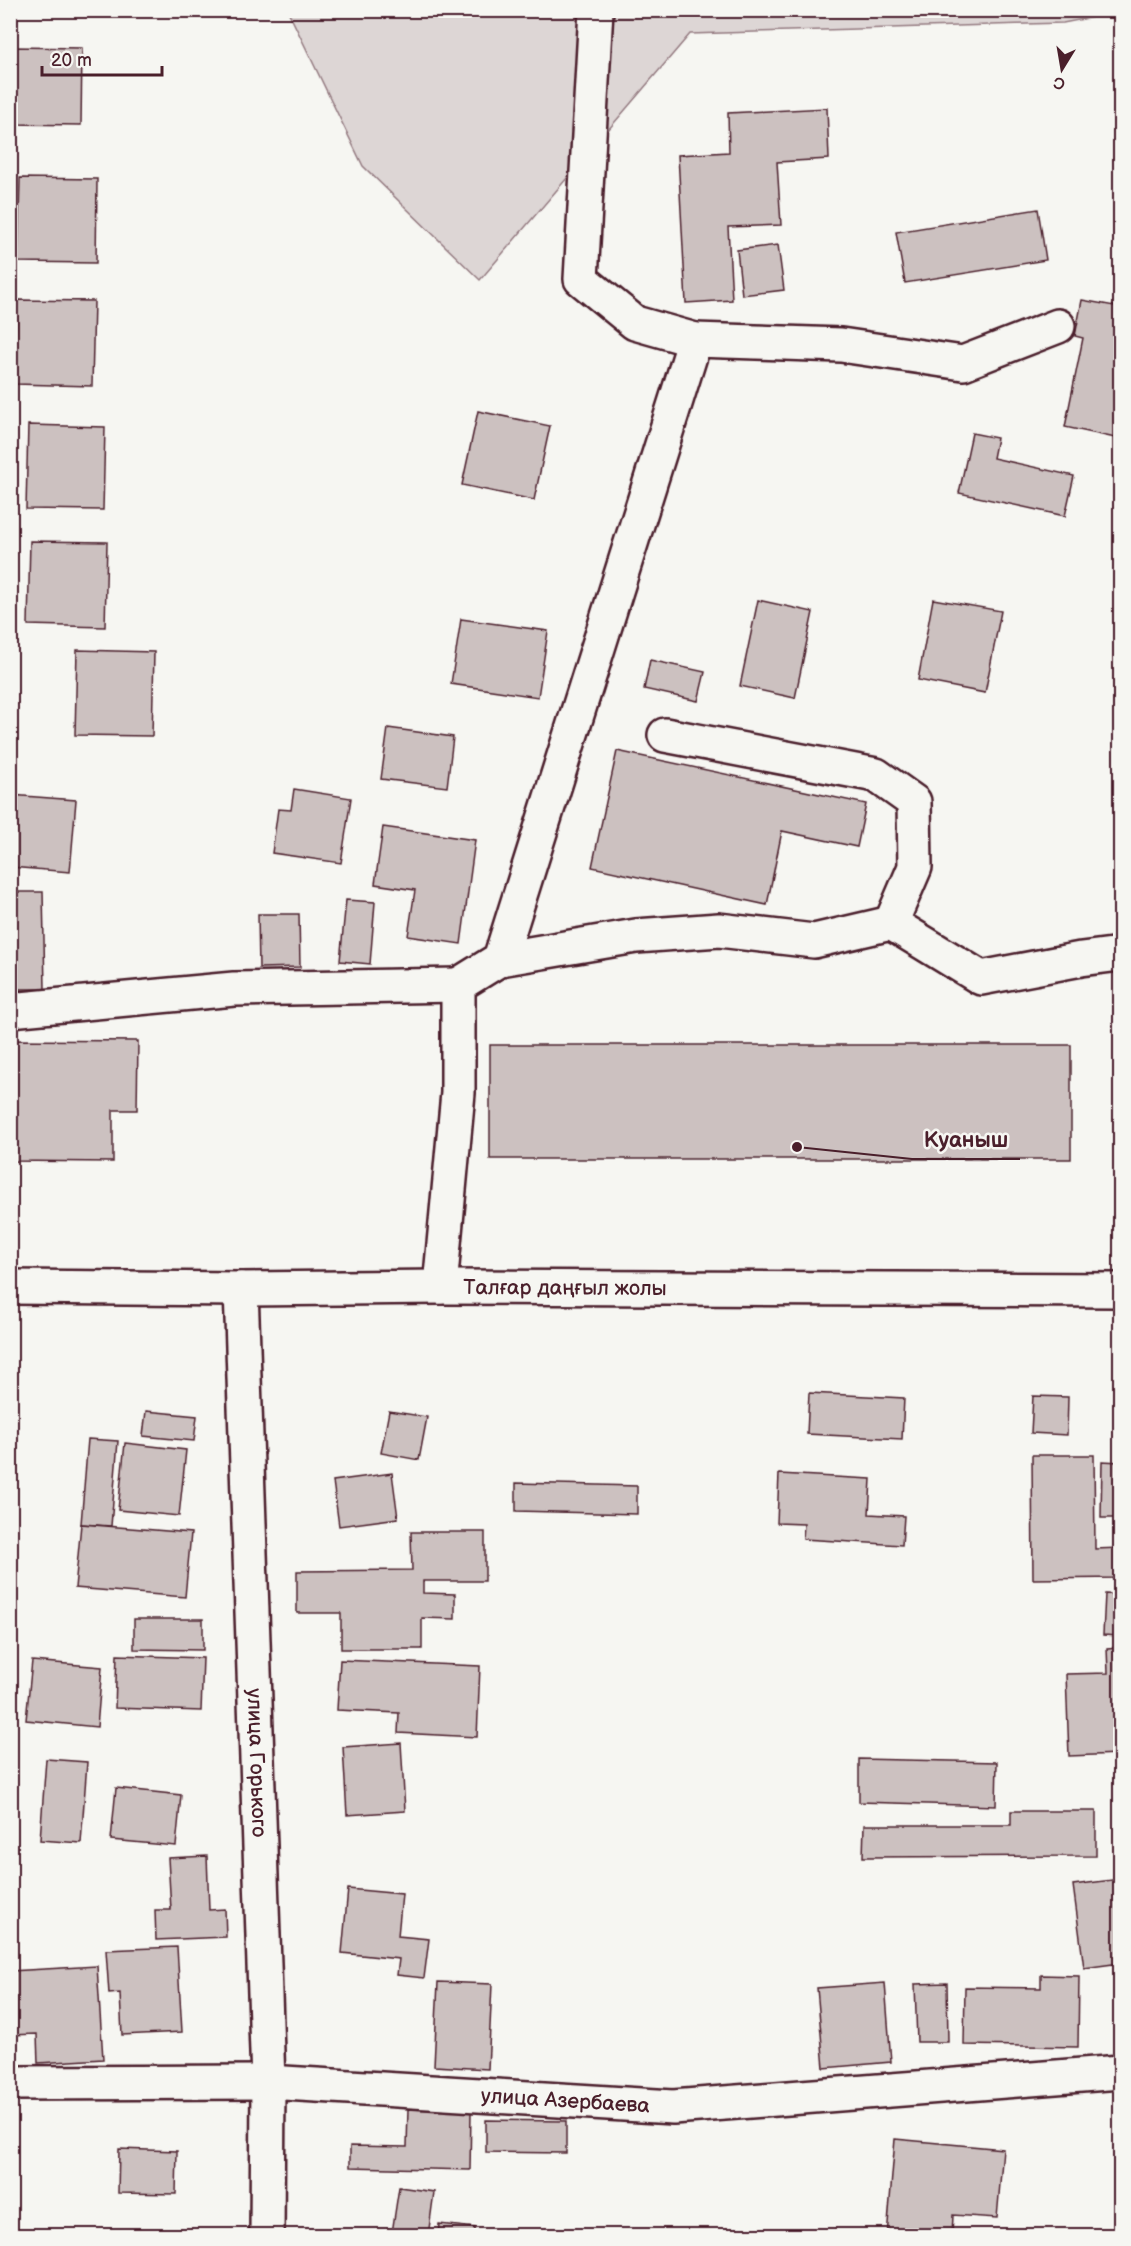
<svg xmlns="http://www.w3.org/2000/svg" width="1131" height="2246" font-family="'Balsamiq Sans',sans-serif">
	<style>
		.green { fill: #ddd6d5; stroke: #947a80; stroke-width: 1.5 }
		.building { fill: #ccc1c0; stroke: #4a1f2b; stroke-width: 1.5 }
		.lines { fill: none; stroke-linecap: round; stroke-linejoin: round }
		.minor-casing { stroke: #4a1f2b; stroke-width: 38 }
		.major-casing { stroke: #4a1f2b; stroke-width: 38 }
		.minor { stroke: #f6f6f2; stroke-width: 33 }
		.major { stroke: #f6f6f2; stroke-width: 33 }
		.labels { text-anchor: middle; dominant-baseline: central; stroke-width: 5; stroke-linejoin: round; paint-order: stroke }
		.street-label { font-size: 21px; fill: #4a1f2b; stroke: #f6f6f2 }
		.leader { fill: none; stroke: #4a1f2b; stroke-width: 2 }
		.callout-dot { fill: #4a1f2b; stroke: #f6f6f2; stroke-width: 2 }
		.callout-label { font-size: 22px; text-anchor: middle; font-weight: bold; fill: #4a1f2b; stroke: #f6f6f2; stroke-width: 5; stroke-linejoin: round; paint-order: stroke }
	</style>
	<rect width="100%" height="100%" fill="#f6f6f2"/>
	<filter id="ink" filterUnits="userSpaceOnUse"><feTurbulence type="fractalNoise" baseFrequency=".0167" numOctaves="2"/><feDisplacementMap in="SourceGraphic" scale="12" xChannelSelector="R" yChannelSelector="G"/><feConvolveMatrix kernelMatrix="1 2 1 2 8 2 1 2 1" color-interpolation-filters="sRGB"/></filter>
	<g filter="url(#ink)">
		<polygon class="green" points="1120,10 1120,12 1063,23 690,34 480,280 363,166 288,11"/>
		<g class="building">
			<polygon points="11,47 82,48 81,125 10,124"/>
			<polygon points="827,108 829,159 777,162 781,225 728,227 732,300 686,303 678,155 729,152 728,113"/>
			<polygon points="20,178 97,179 96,263 18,262"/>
			<polygon points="1038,209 1046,260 905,283 896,232"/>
			<polygon points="778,245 784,290 742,295 737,250"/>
			<polygon points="17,300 94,301 92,386 15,384"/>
			<polygon points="1082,300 1120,307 1120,321 1117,342 1120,342 1120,439 1065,427 1083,338 1075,336"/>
			<polygon points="478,411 550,426 534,500 462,485"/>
			<polygon points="28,425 105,427 103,510 26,509"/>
			<polygon points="972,433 997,438 993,458 1074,476 1065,516 959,493"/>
			<polygon points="30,541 107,542 105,627 28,625"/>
			<polygon points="933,599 1001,611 985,693 918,680"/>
			<polygon points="758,600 813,612 795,698 740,686"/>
			<polygon points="461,619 548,631 538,697 451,684"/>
			<polygon points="77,650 154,652 152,736 75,735"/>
			<polygon points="650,660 705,672 698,701 644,689"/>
			<polygon points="388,728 453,737 447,787 381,779"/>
			<polygon points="617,751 866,804 857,847 782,831 767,905 592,867"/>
			<polygon points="294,789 351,798 341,863 272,853 278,809 291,810"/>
			<polygon points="10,795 76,800 70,872 10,867"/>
			<polygon points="383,827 475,840 461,944 408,936 415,890 375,884"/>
			<polygon points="10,892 43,892 45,989 10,989"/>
			<polygon points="346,900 375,902 370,964 340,961"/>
			<polygon points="258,914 299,914 300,967 259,968"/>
			<polygon points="10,1040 138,1041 137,1110 113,1110 113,1162 10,1161"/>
			<rect x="490" y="1045" width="581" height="114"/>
			<polygon points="809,1393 904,1398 902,1439 807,1434"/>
			<polygon points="1033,1396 1068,1397 1067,1435 1031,1433"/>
			<polygon points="146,1411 197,1416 194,1441 143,1436"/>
			<polygon points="389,1411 427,1417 419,1460 381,1453"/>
			<polygon points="88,1439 118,1441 111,1526 81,1524"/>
			<polygon points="125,1443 186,1450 179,1516 118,1510"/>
			<polygon points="1032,1455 1094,1455 1095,1549 1120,1548 1120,1578 1033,1579"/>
			<polygon points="1102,1461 1120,1462 1120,1518 1101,1518"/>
			<polygon points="392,1473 398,1518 339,1526 333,1481"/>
			<polygon points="779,1474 871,1479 869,1514 904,1516 902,1545 803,1539 804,1524 777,1523"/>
			<polygon points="516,1483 637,1486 637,1514 516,1511"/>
			<polygon points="81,1524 191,1533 185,1597 75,1588"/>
			<polygon points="411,1532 485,1532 485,1581 423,1581 423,1593 455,1594 455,1619 422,1618 422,1649 341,1649 341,1613 297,1613 297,1571 412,1570"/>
			<polygon points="1105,1594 1120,1595 1120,1636 1103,1635"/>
			<polygon points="134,1619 203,1619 203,1650 134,1649"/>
			<polygon points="1120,1647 1120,1724 1117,1724 1118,1754 1069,1756 1066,1674 1108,1673 1107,1648"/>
			<polygon points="117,1655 203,1658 201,1711 115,1708"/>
			<polygon points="340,1660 480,1666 477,1737 398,1733 399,1713 337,1710"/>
			<polygon points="32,1661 102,1667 97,1727 26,1720"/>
			<polygon points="401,1743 405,1811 347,1815 343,1747"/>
			<polygon points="46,1759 87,1762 81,1843 40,1840"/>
			<polygon points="859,1759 997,1762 996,1806 859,1802"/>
			<polygon points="116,1788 181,1795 176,1846 111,1840"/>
			<polygon points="1011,1811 1096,1811 1096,1856 863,1857 864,1825 1011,1825"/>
			<polygon points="207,1856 209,1910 225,1909 226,1937 156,1940 155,1910 171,1910 168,1858"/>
			<polygon points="1120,1879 1120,1963 1084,1968 1073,1885"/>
			<polygon points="348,1889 402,1894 398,1936 429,1939 424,1978 397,1975 399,1959 342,1953"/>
			<polygon points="177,1947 182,2032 122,2035 120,1993 109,1994 106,1950"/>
			<polygon points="97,1966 103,2059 38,2063 37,2034 10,2035 10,1971"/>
			<polygon points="1041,1975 1079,1976 1078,2047 964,2045 965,1987 1041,1988"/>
			<polygon points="438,1982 492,1984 488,2069 434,2066"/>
			<polygon points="885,1983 891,2062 824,2068 817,1988"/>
			<polygon points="947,1983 948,2042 917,2042 915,1984"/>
			<polygon points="408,2109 471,2111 470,2170 350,2167 350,2146 407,2147"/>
			<polygon points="486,2120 566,2121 566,2153 486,2152"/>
			<polygon points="895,2139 1003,2149 997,2218 953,2215 952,2236 887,2236"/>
			<polygon points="119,2149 177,2151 176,2194 118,2193"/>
			<polygon points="399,2187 434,2192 428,2236 392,2233"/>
			<polygon points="439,2224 475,2228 475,2236 438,2236"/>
		</g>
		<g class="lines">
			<g class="minor-casing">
				<g id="minor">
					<polyline points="695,340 841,345 963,363 1058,326"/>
					<polyline points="665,735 876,775 914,802 915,867 891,923 981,978 1081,959 1120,954"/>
					<polyline points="500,959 636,936 719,930 814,941 891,923"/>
					<polyline points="10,1010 234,989 458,985"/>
					<polyline points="440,1287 458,1093 458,985 500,959 695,340 635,323 581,279 596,10"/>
					<path id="s1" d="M241,1289L268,2082L267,2236"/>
					<path id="s2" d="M10,2083L268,2082L673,2107L1120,2072"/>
				</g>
			</g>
			<g class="major-casing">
				<g id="major">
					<path id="s3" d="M10,1287L241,1289L440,1287L1120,1290"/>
				</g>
			</g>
			<use href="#minor" class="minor"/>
			<use href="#major" class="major"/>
		</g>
	</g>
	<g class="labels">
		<g class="street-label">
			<text stroke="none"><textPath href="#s3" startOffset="555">Талғар даңғыл жолы</textPath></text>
			<text stroke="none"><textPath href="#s1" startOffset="474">улица Горького</textPath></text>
			<text stroke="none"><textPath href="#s2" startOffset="556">улица Азербаева</textPath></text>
		</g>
	</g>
	<path class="leader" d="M797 1147L912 1159H1020"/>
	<circle class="callout-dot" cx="797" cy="1147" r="6"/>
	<g class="callout-label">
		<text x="966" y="1147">Куаныш</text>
	</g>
	<rect width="1131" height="2246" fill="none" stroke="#f6f6f2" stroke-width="36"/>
	<rect x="18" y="18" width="1095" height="2210" fill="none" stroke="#4a1f2b" stroke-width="2" filter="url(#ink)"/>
	<g transform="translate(1062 69) rotate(191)" stroke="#f6f6f2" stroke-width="4.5" paint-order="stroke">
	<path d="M0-4.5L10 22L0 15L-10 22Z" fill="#4a1f2b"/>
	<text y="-9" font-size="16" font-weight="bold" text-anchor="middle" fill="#4a1f2b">С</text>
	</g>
	<path d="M42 66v9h120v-9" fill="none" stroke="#4a1f2b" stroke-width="3"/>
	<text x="51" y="66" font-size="18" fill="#4a1f2b" stroke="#f6f6f2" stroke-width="4.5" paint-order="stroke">20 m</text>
</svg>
